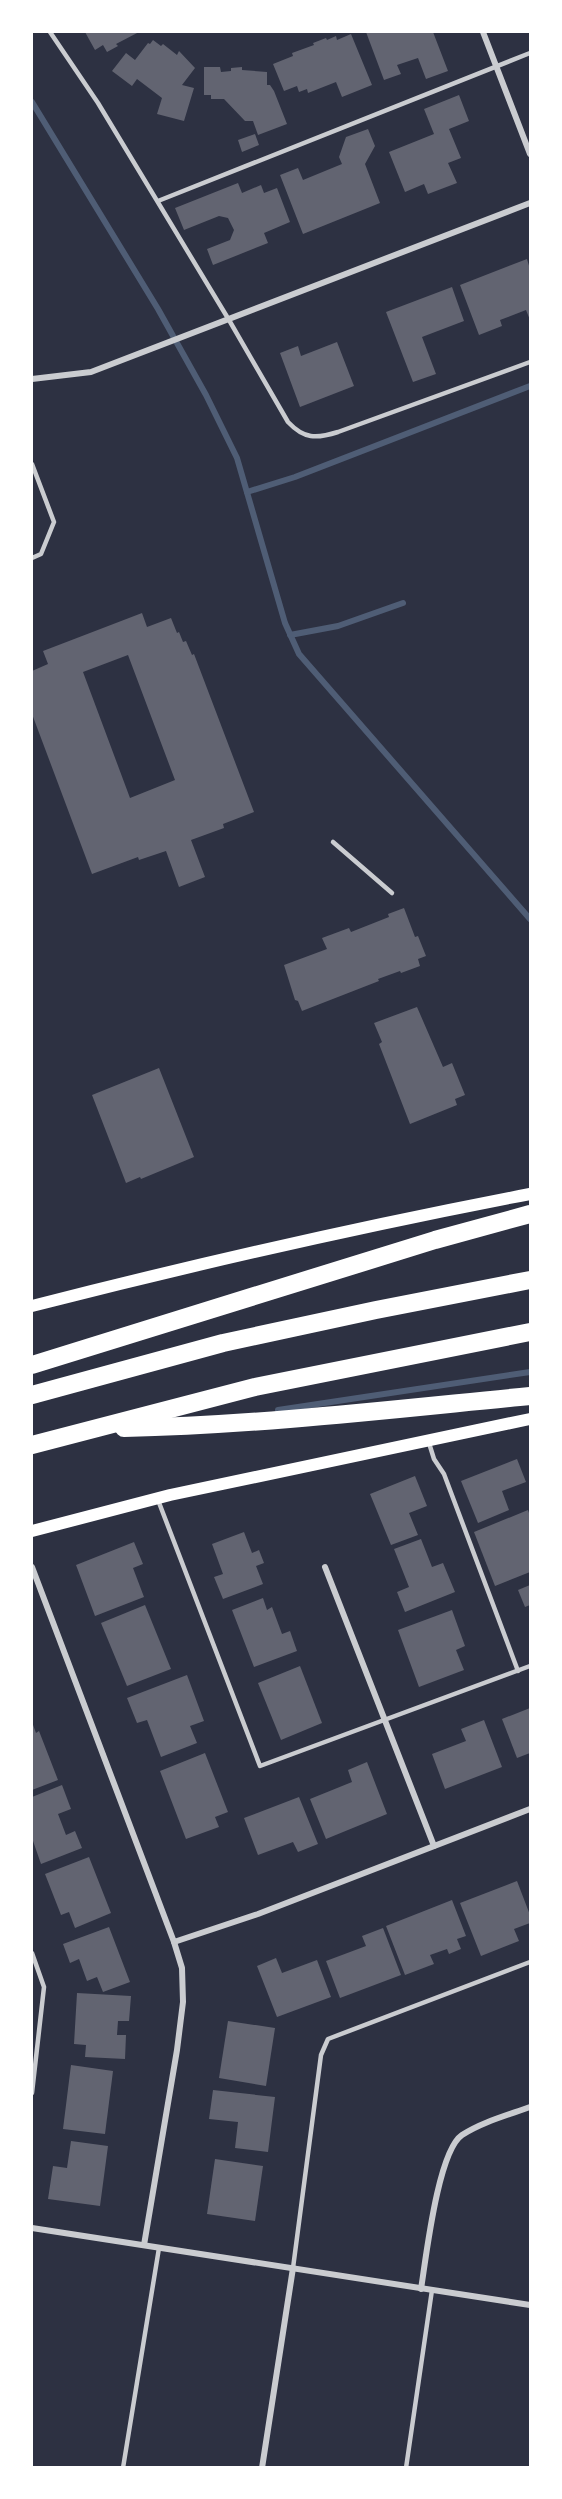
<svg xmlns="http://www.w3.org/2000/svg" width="562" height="2499" font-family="Lato,sans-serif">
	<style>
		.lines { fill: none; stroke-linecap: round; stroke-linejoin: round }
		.stream { stroke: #4f5d75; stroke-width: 6 }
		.building { fill: #626471; fill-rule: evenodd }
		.service { stroke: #caccd0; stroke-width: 4.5 }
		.minor { stroke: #caccd0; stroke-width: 6 }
		.secondary { stroke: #fff; stroke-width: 12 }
		.motorway { stroke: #fff; stroke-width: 18 }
	</style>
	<rect width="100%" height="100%" fill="#2d3142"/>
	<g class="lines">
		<g class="stream">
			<polyline points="32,102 158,309 206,395 237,458 285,623 299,654 530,919"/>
			<polyline points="247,492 295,477 530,386"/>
			<polyline points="290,635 338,626 403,603"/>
			<polyline points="278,1410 530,1372"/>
		</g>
	</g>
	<g class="building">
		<polygon points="85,32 139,32 116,44 118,46 107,52 103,45 95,50"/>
		<polygon points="366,32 433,32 448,71 426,79 418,58 397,65 401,74 384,80"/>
		<polygon points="351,34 372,85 342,97 336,82 308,93 307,89 299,92 297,86 284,91 273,64 293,56 292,53 314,45 313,43 326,38 327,40 336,36 337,40"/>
		<polygon points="153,40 161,46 163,44 177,55 179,51 195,68 182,85 194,88 184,121 157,114 162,98 137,79 132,86 112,71 126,53 135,60 148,43 150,44"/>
		<polygon points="204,67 220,67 221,72 231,71 231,68 242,67 242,70 267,72 267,85 270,85 274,91 287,124 258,135 253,121 245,121 224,99 211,99 211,95 204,95"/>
		<polygon points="459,95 469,121 449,129 461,158 448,163 457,183 428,194 424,184 405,192 389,152 434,134 424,109"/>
		<polygon points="368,129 375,146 365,164 380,203 303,234 280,175 298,168 303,180 342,164 339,157 346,137"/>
		<polygon points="255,134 259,145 242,152 238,140"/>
		<polygon points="238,183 242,193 261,185 264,193 277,188 290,222 264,233 268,243 213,265 207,249 230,240 234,230 228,218 219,216 184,230 175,208"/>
		<polygon points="527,259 530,269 530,320 526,310 500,320 502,326 479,335 460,285"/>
		<polygon points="452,287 464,321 422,337 436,374 413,382 386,312"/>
		<polygon points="337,342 354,386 300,407 280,353 298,346 301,356"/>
		<path d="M142,613L147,627L171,618L177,633L179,632L183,642L186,641L192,655L194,654L254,812L223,824L224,828L191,840L205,877L179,887L166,851L139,860L138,857L92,874L32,714V671L48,664L43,651ZM128,655L175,780L130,798L83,672Z"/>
		<polygon points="404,908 415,937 418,936 426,956 418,959 420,966 401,973 400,971 378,979 379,981 302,1011 298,1001 295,1000 284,965 327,949 322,938 349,928 351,932 389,917 388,914"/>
		<polygon points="417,1007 443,1067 452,1063 465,1095 455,1099 457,1105 410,1124 379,1044 382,1042 374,1023"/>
		<polygon points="159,1068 194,1157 141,1179 140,1177 126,1183 92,1095"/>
		<polygon points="517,1459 526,1482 502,1491 509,1510 478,1523 461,1481"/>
		<polygon points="415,1476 427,1506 409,1513 418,1535 391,1545 370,1494"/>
		<polygon points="528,1510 530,1516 530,1572 495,1586 474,1532"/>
		<polygon points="244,1532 252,1553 259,1550 264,1563 256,1566 263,1584 223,1599 214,1577 223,1574 212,1544"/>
		<polygon points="421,1539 432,1567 443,1563 455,1592 405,1612 397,1592 409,1587 394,1549"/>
		<polygon points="134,1542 143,1564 133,1568 144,1597 95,1616 76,1565"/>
		<polygon points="530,1585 530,1605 525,1607 518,1590"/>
		<polygon points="263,1598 267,1610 272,1607 282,1634 290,1631 297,1651 254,1667 232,1610"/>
		<polygon points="145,1605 171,1669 127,1686 101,1623"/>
		<polygon points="452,1610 465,1646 456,1650 464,1670 419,1687 398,1630"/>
		<polygon points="300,1666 322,1723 281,1740 258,1683"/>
		<polygon points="187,1675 204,1721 190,1726 197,1743 161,1757 147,1720 137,1723 127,1698"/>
		<polygon points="530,1708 530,1753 517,1758 502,1719"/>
		<polygon points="484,1720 502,1767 445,1789 432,1754 466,1741 461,1729"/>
		<polygon points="32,1722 36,1733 39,1731 58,1780 32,1790"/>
		<polygon points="205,1753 228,1812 215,1817 219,1827 186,1839 160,1771"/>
		<polygon points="367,1762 387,1814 326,1839 310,1799 352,1782 348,1770"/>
		<polygon points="62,1785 71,1809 58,1814 66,1835 75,1831 82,1848 41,1864 32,1838 32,1797"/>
		<polygon points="299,1797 318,1844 298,1852 293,1842 258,1855 244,1818"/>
		<polygon points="89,1857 111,1913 75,1928 69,1912 61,1915 45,1874"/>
		<polygon points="517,1881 530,1915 530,1923 514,1929 519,1941 481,1956 460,1903"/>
		<polygon points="452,1900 466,1936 457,1939 461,1949 449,1954 447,1949 430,1955 434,1964 405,1975 386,1926"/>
		<polygon points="109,1927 130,1982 103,1992 97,1977 87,1981 79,1959 70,1963 63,1944"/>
		<polygon points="383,1928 401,1975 340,1998 326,1961 366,1946 362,1936"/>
		<polygon points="276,1958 282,1973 317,1960 331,1997 277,2017 257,1966"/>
		<polygon points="77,1993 131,1996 129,2021 118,2021 117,2035 126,2035 125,2059 85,2057 86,2045 74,2044"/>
		<polygon points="228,2021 275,2028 266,2086 219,2078"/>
		<polygon points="71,2065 113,2071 105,2134 63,2129"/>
		<polygon points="213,2090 275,2097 268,2152 235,2148 238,2122 209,2119"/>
		<polygon points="71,2141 108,2146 100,2206 48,2199 53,2166 67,2168"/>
		<polygon points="215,2159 263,2166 255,2221 207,2214"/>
	</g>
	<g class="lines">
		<g class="service">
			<path d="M50,32L98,103L229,320L288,422C304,439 316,439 338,432L530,362"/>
			<polyline points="158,201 530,53"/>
			<polyline points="32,464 54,522 41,554 32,558"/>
			<polyline points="333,842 392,893"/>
			<polyline points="429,1443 434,1459 444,1474 518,1671"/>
			<polyline points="158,1500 260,1766 530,1666"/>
			<polyline points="32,1953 44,1987 32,2093"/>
			<polyline points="293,2268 321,2055 328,2039 530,1962"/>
			<polyline points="123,2468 159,2248"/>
			<polyline points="406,2468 432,2290"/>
		</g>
		<g class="minor">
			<polyline points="483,32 530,154"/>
			<polyline points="32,379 91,372 530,203"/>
			<polyline points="32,1567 174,1942 182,1968 183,2002 177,2050 144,2245"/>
			<polyline points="325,1567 434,1846"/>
			<polyline points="174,1942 258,1914 530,1809"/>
			<polyline points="32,2228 530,2305"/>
			<path d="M421,2289C426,2258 438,2151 462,2135C482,2122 508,2115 530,2107"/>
			<polyline points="262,2468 293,2268"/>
		</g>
		<g class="secondary">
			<path d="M32,1306C196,1264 363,1226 530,1194"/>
			<polyline points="32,1531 170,1495 530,1419"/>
		</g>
		<g class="motorway">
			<polyline points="32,1365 435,1240 530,1214"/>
			<polyline points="32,1395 223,1343 376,1310 530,1280"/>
			<path d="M124,1428C260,1425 395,1409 530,1396"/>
			<polyline points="32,1445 255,1387 530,1332"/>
		</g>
	</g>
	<rect width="562" height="2499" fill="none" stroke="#ffffff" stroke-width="66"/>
</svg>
